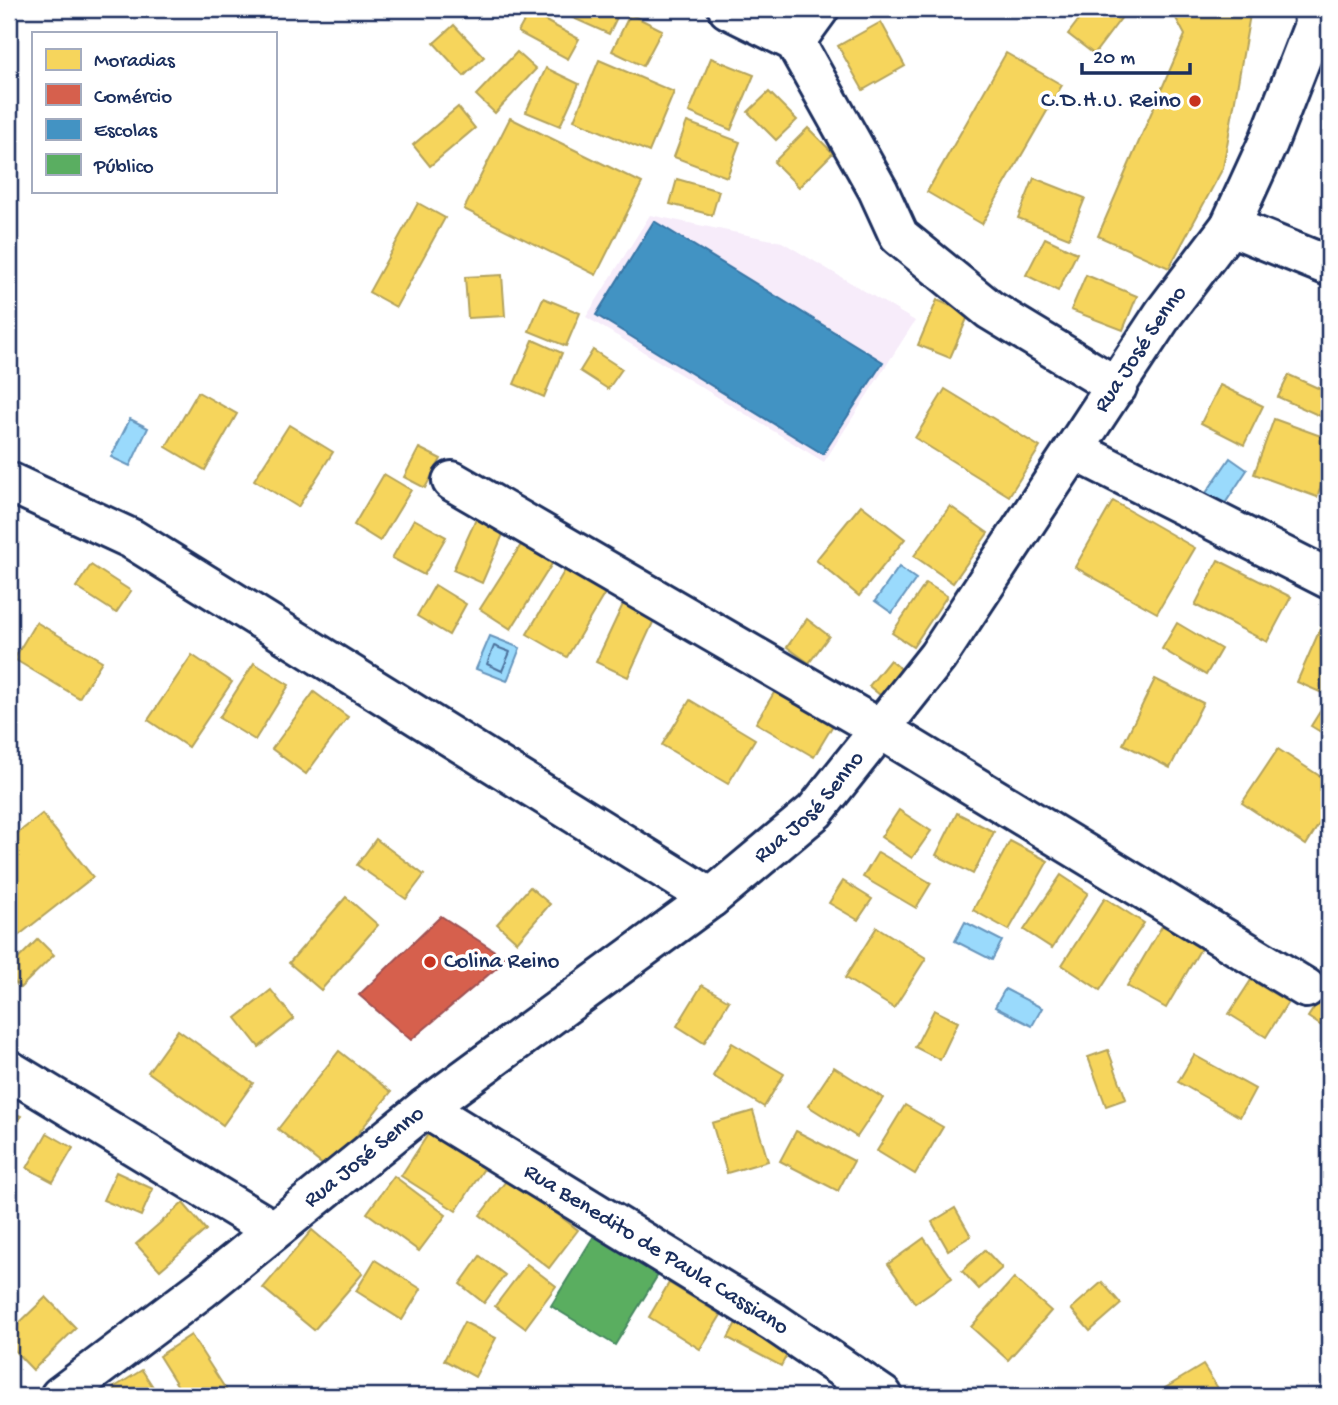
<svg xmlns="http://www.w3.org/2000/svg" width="1338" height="1405" font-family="'Gochi Hand',sans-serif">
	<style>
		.built { fill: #f7ecfa }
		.water { fill: #9adafc; stroke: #6796bd; stroke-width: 2 }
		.homes { fill: #f6d55c; stroke: #b4a35d; stroke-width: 2 }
		.shops { fill: #d6604d; stroke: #9e5152; stroke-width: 2 }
		.schools { fill: #4393c3; stroke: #3775a5; stroke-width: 2 }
		.public { fill: #5aae61; stroke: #478860; stroke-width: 2 }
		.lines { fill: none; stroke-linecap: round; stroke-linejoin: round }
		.shore { stroke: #4e739d; stroke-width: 2 }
		.minor-casing { stroke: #1b2f5e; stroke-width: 44 }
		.minor { stroke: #fff; stroke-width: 38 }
		.poi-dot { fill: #c8321e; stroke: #fff; stroke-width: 2.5 }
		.labels { text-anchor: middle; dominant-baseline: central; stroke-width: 7; stroke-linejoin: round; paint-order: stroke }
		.poi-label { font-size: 23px; fill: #1b2f5e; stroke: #fff; text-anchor: end }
		.street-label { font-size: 23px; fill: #1b2f5e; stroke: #fff }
	</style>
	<rect width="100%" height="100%" fill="#fff"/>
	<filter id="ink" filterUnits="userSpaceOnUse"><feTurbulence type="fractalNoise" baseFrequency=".0143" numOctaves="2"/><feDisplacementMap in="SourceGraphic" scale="14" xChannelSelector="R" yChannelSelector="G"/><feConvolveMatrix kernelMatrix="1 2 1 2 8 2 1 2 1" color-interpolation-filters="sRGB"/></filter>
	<g filter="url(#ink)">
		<polygon class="built" points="650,215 782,242 915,321 824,462 586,317"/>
		<g class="water">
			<polygon points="130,419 148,428 130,466 111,457"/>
			<polygon points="1230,458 1247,470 1224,505 1206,493"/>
			<polygon points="899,567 916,579 892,613 875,601"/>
			<polygon points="490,636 520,648 507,681 476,669"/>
			<polygon points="965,922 1002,941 992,960 955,941"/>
			<polygon points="1005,989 1042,1008 1032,1026 995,1007"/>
		</g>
		<g class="homes">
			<polygon points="575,9 621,9 609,34 571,17"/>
			<polygon points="1087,9 1128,9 1094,54 1068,34"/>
			<polygon points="1171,9 1251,9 1223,168 1169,268 1098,236 1185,35"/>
			<polygon points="529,12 579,39 568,59 518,32"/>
			<polygon points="630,14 662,30 643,66 612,51"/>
			<polygon points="881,22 905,66 863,90 838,46"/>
			<polygon points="454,25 484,57 464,76 434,43"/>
			<polygon points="517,52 536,69 495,113 476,95"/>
			<polygon points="1006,53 1062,85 982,224 927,192"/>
			<polygon points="711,58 754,75 731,130 689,112"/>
			<polygon points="599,60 674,92 649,152 574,120"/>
			<polygon points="546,68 579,84 560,126 526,112"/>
			<polygon points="769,92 797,120 776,140 748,112"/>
			<polygon points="458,107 475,128 430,166 413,145"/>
			<polygon points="510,118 642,183 596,275 464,209"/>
			<polygon points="687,122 740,142 727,177 674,157"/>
			<polygon points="808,128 833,153 799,187 774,162"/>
			<polygon points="1034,178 1085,198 1069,238 1018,218"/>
			<polygon points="677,179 719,191 712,215 670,204"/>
			<polygon points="418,203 445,218 396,307 369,292"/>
			<polygon points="1045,238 1077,253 1058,291 1026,275"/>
			<polygon points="502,275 505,316 468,318 465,277"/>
			<polygon points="1086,275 1137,296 1123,330 1071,310"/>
			<polygon points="543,298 580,313 566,346 529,331"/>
			<polygon points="937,300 969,314 950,358 918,345"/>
			<polygon points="533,340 562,353 544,397 514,384"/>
			<polygon points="593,350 622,369 608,389 580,371"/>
			<polygon points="1289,375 1329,393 1329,420 1278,397"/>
			<polygon points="1220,385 1263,406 1244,445 1201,423"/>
			<polygon points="945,389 1040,447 1009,496 915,438"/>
			<polygon points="198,392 237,414 205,470 166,447"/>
			<polygon points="1274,419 1329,439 1329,465 1317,497 1254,474"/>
			<polygon points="289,425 333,452 298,507 254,480"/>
			<polygon points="419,448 441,459 425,488 404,477"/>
			<polygon points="384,474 411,490 380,541 354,525"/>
			<polygon points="1113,501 1195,548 1157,613 1075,567"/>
			<polygon points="861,505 905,539 859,596 816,560"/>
			<polygon points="950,506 988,533 953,583 914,556"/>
			<polygon points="414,519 446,537 424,575 392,558"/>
			<polygon points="476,519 504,532 482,583 453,570"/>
			<polygon points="524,540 555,559 511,629 480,609"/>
			<polygon points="1218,560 1291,597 1267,642 1195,605"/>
			<polygon points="91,565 131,591 116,613 76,587"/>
			<polygon points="565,570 605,593 567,657 527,634"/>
			<polygon points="926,583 947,596 913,647 892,633"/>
			<polygon points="435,585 466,604 449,635 417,616"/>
			<polygon points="624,602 656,616 628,677 596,662"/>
			<polygon points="807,619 829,636 809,663 787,647"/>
			<polygon points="1324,620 1329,622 1329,696 1297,682"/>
			<polygon points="36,622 102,661 79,698 14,659"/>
			<polygon points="1177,623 1221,649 1206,675 1162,649"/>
			<polygon points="192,655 232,682 188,747 148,720"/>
			<polygon points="890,660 906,673 885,699 869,686"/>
			<polygon points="254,663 289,685 255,740 219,718"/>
			<polygon points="1155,679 1203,703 1170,768 1123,744"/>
			<polygon points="775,691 833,725 814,757 756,723"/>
			<polygon points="314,692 348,717 306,774 272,749"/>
			<polygon points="690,700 755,739 728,784 662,745"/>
			<polygon points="1324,705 1329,708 1329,737 1311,726"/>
			<polygon points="1278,749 1329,782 1329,808 1306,845 1242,803"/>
			<polygon points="899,810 931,831 912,858 881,837"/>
			<polygon points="957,813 994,832 973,874 936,855"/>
			<polygon points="42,814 93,877 9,943 9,840"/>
			<polygon points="376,839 424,875 406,899 357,865"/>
			<polygon points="1010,841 1048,861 1009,930 973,910"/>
			<polygon points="878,852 931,883 916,908 863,877"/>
			<polygon points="1061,875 1088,893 1052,948 1024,930"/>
			<polygon points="843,881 872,899 858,920 829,903"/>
			<polygon points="530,887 550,904 517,942 497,924"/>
			<polygon points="346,897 378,925 321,990 289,963"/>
			<polygon points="1105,898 1144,923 1100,990 1062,965"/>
			<polygon points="1165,921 1204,943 1166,1008 1127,986"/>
			<polygon points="877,927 926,958 894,1008 845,978"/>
			<polygon points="38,939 54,955 20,988 9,976 9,968"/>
			<polygon points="1251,980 1288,1002 1266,1037 1229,1014"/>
			<polygon points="702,985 729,1001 704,1043 677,1026"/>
			<polygon points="1329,985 1329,1031 1308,1017"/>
			<polygon points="271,990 294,1019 259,1047 236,1018"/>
			<polygon points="934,1010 958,1022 940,1060 915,1047"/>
			<polygon points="178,1030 253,1083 223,1125 148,1072"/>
			<polygon points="732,1043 784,1074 764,1107 713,1076"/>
			<polygon points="1108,1050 1126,1099 1106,1106 1088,1057"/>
			<polygon points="339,1051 391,1092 329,1170 278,1129"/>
			<polygon points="1194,1055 1255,1089 1240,1117 1178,1082"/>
			<polygon points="834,1067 883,1098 857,1137 808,1106"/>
			<polygon points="905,1105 943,1127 915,1174 877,1151"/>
			<polygon points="9,1111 21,1116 9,1145"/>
			<polygon points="753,1111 768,1161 727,1173 712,1123"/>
			<polygon points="436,1122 491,1158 456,1211 401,1176"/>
			<polygon points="796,1131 854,1161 838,1191 780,1161"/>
			<polygon points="47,1133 73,1148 53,1182 27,1168"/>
			<polygon points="116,1172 153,1189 141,1216 103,1200"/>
			<polygon points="394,1176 446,1215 419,1251 367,1213"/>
			<polygon points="509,1177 578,1230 549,1268 480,1215"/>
			<polygon points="183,1203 206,1230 160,1270 136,1244"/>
			<polygon points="955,1208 971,1236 948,1250 932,1222"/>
			<polygon points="312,1230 363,1273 314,1330 263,1288"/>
			<polygon points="924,1238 952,1278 915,1303 888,1264"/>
			<polygon points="985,1250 1002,1268 979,1289 962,1271"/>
			<polygon points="480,1256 505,1275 484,1303 460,1284"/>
			<polygon points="375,1260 421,1289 402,1320 356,1291"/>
			<polygon points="527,1264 556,1286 525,1328 495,1306"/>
			<polygon points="1014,1278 1051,1311 1008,1360 971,1327"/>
			<polygon points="1102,1282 1121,1304 1090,1331 1071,1309"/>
			<polygon points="669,1283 721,1315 700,1349 649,1317"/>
			<polygon points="46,1297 76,1328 33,1370 9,1345 9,1333"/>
			<polygon points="742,1311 795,1340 781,1366 728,1338"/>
			<polygon points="464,1322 496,1338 475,1377 444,1360"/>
			<polygon points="191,1335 230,1396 184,1396 159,1356"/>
			<polygon points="1203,1365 1223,1396 1152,1396"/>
			<polygon points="142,1370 159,1396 118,1396 113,1388"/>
		</g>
		<polygon class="shops" points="441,916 507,959 411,1040 359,995"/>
		<polygon class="schools" points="654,221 883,362 823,454 596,315"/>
		<polygon class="public" points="600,1226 664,1265 615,1345 551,1306"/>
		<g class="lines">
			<polygon class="shore" points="494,646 510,652 502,671 487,664"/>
			<g class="minor-casing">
				<g id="minor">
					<polyline points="728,9 795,42 878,190 899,236 990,310 1117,387"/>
					<polyline points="795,42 819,9"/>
					<polyline points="1230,226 1329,266"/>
					<polyline points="1074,450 1329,579"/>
					<polyline points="452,481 880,729 1306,988"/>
					<polyline points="9,482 132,539 711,898"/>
					<polyline points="9,1070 273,1230"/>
					<path id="s1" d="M425,1108L774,1322L883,1396"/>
					<path id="s2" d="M60,1396L202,1289L425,1108L711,898L815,811L938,656L1164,313L1230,226L1268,143L1314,25L1313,9"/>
				</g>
			</g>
			<use href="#minor" class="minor"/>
		</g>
	</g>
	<g class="poi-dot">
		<circle cx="1195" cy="101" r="7"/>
		<circle cx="430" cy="962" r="7"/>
	</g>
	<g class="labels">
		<g class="poi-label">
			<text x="1181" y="101">C.D.H.U. Reino</text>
			<text x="444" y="962" text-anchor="start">Colina Reino</text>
		</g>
		<g class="street-label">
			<text stroke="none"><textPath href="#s2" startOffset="1521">Rua José Senno</textPath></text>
			<text stroke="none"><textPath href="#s2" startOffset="954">Rua José Senno</textPath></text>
			<text stroke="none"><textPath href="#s2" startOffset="387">Rua José Senno</textPath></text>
			<text stroke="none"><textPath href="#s1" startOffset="271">Rua Benedito de Paula Cassiano</textPath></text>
		</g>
	</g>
	<rect width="1338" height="1405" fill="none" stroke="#fff" stroke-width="35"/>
	<rect x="18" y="18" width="1303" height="1370" fill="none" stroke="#1b2f5e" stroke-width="2.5" filter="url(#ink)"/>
	<rect x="32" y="32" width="245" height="161" fill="#ffffff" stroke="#a4acbf" stroke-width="2"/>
	<rect x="46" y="49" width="35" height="21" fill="#f6d55c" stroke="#a4acbf" stroke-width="2"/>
	<text x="94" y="66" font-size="21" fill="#1b2f5e">Moradias</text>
	<rect x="46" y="84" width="35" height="21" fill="#d6604d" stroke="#a4acbf" stroke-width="2"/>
	<text x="94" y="102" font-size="21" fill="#1b2f5e">Comércio</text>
	<rect x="46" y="119" width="35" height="21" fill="#4393c3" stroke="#a4acbf" stroke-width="2"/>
	<text x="94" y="136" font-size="21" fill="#1b2f5e">Escolas</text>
	<rect x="46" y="154" width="35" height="21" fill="#5aae61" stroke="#a4acbf" stroke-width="2"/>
	<text x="94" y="172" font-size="21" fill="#1b2f5e">Público</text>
	<path d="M1082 63v10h108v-10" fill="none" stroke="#1b2f5e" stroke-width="3.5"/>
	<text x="1093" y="63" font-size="21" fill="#1b2f5e" stroke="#ffffff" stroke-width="5" paint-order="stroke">20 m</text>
</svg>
